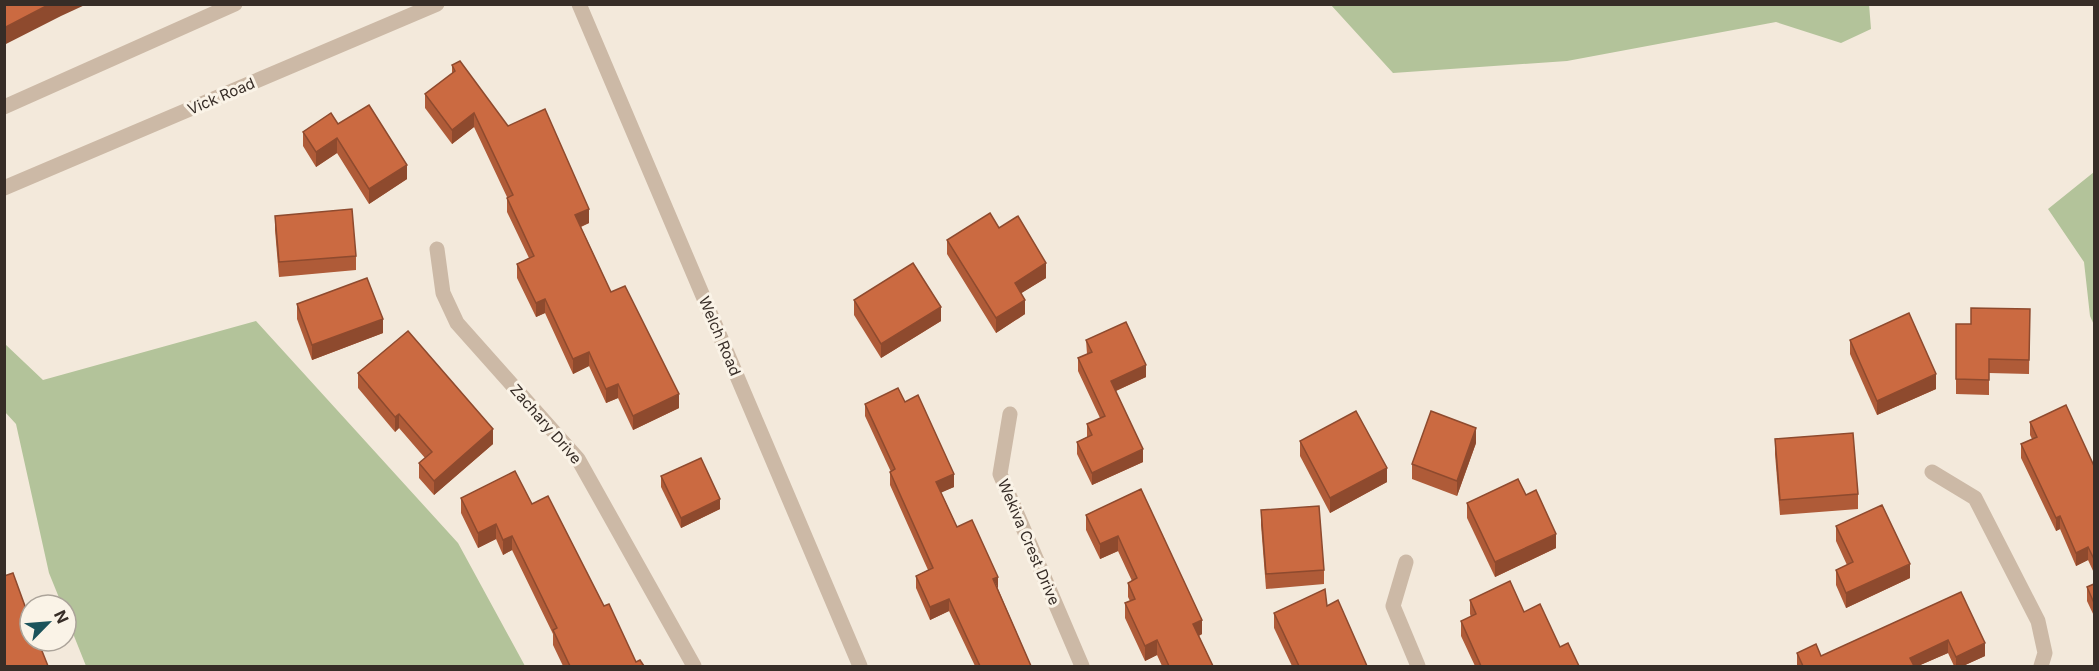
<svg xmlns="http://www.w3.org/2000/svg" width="2099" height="671" font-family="Inter,sans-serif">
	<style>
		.green { fill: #b3c39a }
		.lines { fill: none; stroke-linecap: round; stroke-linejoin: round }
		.minor { stroke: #ccb9a6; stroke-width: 15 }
		.tertiary { stroke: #ccb9a6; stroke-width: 15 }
		.wall { fill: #af5b38 }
		.shaded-wall { fill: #8e4a2e }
		.building { fill: #cb6a41; stroke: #8e4a2e; stroke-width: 1.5 }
		.labels { text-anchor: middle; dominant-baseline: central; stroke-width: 6; stroke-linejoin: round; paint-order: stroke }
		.street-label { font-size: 15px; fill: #372d27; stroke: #faf3e7 }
	</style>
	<rect width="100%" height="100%" fill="#f3e9db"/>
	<g class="green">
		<polygon points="1869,4 1871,29 1841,43 1776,22 1567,61 1393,73 1331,5"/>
		<polygon points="2094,172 2094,325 2090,316 2084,262 2048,209"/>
		<polygon points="256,321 458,543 525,666 86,666 66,616 66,605 62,605 49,573 16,424 5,412 5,344 43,380"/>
	</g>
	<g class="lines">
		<g class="minor">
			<polyline points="4,107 235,4"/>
			<polyline points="437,249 443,293 457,323 578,459 694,666"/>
			<polyline points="1010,414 1000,474 1082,666"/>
			<polyline points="1932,472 1975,498 2038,621 2045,653 2041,666"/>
			<polyline points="1406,562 1393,606 1418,666"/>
		</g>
		<g class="tertiary">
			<polyline points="579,4 860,666"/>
			<polyline points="4,188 437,4"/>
		</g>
	</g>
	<g class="wall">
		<polygon points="452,65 508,126 589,223 581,227 611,292 679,408 633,430 618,398 606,403 589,366 573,374 545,313 536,317 517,278 517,264 529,258 507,212 507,197 474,127 452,144 425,108 425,94 452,74"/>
		<polygon points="338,124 407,179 369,204 337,153 316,167 303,146 303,132"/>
		<polygon points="275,216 356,256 356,270 279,277 275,230"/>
		<polygon points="999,228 1046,278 1021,293 1025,314 996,333 947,254 947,240"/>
		<polygon points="854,300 941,321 881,358 854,315"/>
		<polygon points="297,304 383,333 312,360 297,319"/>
		<polygon points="2030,309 2029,374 1989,373 1989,395 1956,394 1956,324 1971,324"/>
		<polygon points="1086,340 1146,377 1116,391 1143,462 1092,485 1077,454 1077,442 1087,437 1087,424 1100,418 1078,371 1078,358 1087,354"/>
		<polygon points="1850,340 1936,389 1877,415 1850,354"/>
		<polygon points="358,373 493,444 434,495 419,478 419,463 425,458 399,428 395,432 358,388"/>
		<polygon points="905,402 954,487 941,492 957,527 998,589 1031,666 975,666 949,611 930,620 916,588 916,576 928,570 890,485 890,472 891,472 865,416 865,404"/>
		<polygon points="2030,422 2094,466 2094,573 2088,560 2076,566 2060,529 2056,531 2021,458 2021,444 2032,439 2030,435"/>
		<polygon points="1775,439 1858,494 1858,509 1780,515 1775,454"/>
		<polygon points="1300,441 1387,482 1330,513 1300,456"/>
		<polygon points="1476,443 1457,496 1412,479 1412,464"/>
		<polygon points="661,476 720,509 681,528 661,487"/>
		<polygon points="1141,489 1202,634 1199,636 1213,666 1162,666 1157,655 1145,661 1125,618 1125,603 1130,601 1128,597 1128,583 1132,581 1118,551 1100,559 1086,530 1086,515"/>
		<polygon points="1526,495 1556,548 1495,577 1467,518 1467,503"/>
		<polygon points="461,498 532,504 604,606 636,662 644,666 563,666 553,645 553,634 512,550 503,555 496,539 478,548 461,513"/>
		<polygon points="1261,510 1324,570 1324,584 1266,589 1261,525"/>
		<polygon points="1836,526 1910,578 1846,608 1836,585 1836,570 1847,565 1836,541"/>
		<polygon points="2094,584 2094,616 2087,601 2087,587"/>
		<polygon points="1961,592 1985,656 1963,666 1954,666 1948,653 1918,666 1797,666 1797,653 1821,656"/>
		<polygon points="1470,600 1524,612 1579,666 1475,666 1461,636 1461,621 1471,617 1470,614"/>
		<polygon points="1327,606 1367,666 1292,666 1274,628 1274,613"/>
	</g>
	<g class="shaded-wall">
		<polygon points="50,4 87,4 61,16 4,45 4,28"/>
		<polygon points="474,113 474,127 452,144 452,130"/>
		<polygon points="337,138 337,153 316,167 316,152"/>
		<polygon points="407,165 407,179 369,204 369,189"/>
		<polygon points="589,209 589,223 575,229 575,215"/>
		<polygon points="1046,263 1046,278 1015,297 1015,283"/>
		<polygon points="545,299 545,313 536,317 536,303"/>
		<polygon points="1025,300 1025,314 996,333 996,318"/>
		<polygon points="941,307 941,321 881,358 881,344"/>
		<polygon points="383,319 383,333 312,360 312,345"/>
		<polygon points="589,352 589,366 573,374 573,359"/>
		<polygon points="1146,365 1146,377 1111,393 1111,381"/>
		<polygon points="1936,374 1936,389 1877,415 1877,401"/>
		<polygon points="618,384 618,398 606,403 606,389"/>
		<polygon points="679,394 679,408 633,430 633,416"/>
		<polygon points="399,414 399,428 395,432 395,417"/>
		<polygon points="1476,428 1476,443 1457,496 1457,481"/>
		<polygon points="493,429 493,444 434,495 434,481"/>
		<polygon points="1143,449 1143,462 1092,485 1092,473"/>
		<polygon points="1387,468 1387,482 1330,513 1330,498"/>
		<polygon points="954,474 954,487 936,495 936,482"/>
		<polygon points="720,499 720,509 681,528 681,518"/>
		<polygon points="2060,516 2060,529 2056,531 2056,518"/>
		<polygon points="496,524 496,539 478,548 478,533"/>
		<polygon points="1556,534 1556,548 1495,577 1495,562"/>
		<polygon points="512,536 512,550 503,555 503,540"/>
		<polygon points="1118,536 1118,551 1100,559 1100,544"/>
		<polygon points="2088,547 2088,560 2076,566 2076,553"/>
		<polygon points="1910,564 1910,578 1846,608 1846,593"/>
		<polygon points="998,577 998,589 993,579"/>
		<polygon points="949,599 949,611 930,620 930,607"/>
		<polygon points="1202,620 1202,634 1193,638 1193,624"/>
		<polygon points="1157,640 1157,655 1145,661 1145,646"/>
		<polygon points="1948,640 1948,653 1918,666 1910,666 1910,658"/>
		<polygon points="1985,643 1985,656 1963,666 1956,666 1956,657"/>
	</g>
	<g class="building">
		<polygon points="4,4 50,4 4,28"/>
		<polygon points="460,61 508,126 545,109 589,209 575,215 611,292 625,286 679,394 633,416 618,384 606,389 589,352 573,359 545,299 536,303 517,264 534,256 507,198 513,195 474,113 452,130 425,94 455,71 452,65"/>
		<polygon points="369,105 407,165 369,189 337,138 316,152 303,132 331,113 338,124"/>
		<polygon points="352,209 356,256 279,262 275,216"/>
		<polygon points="990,213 999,228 1018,216 1046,263 1015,283 1025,300 996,318 947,240"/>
		<polygon points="913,263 941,307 881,344 854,300"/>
		<polygon points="367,278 383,319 312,345 297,304"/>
		<polygon points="1971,308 2030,309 2029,360 1989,359 1989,380 1956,379 1956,324 1971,324"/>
		<polygon points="1909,313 1936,374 1877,401 1850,340"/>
		<polygon points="1126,322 1146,365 1111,381 1143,449 1092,473 1077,442 1092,435 1087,424 1105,416 1078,358 1092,352 1086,340"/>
		<polygon points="408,331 493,429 434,481 419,463 432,452 399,414 395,417 358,373"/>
		<polygon points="898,388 905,402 918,395 954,474 936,482 957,527 972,520 998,577 993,579 1031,666 980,666 949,599 930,607 916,576 933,568 890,472 895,469 865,404"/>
		<polygon points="2066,405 2094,466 2094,559 2088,547 2076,553 2060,516 2056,518 2021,444 2037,437 2030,422"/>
		<polygon points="1356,411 1387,468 1330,498 1300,441"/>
		<polygon points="1431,411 1476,428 1457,481 1412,464"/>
		<polygon points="1853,433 1858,494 1780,500 1775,439"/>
		<polygon points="701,458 720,499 681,518 661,476"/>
		<polygon points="515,471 532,504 548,496 604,606 609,604 636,662 640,660 644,666 570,666 553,630 557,628 512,536 503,540 496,524 478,533 461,498"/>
		<polygon points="1518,479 1526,495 1536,490 1556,534 1495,562 1467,503"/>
		<polygon points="1141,489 1202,620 1193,624 1213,666 1169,666 1157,640 1145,646 1125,603 1135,599 1128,583 1137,578 1118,536 1100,544 1086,515"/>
		<polygon points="1882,505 1910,564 1846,593 1836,570 1853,562 1836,526"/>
		<polygon points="1319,506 1324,570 1266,574 1261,510"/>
		<polygon points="13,573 30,620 30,641 38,641 48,666 4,666 4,576"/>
		<polygon points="1510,581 1524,612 1540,604 1560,647 1568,643 1579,666 1481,666 1461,621 1476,614 1470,600"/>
		<polygon points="2094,584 2094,603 2087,587"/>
		<polygon points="1325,589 1327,606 1338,600 1367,666 1299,666 1274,613"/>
		<polygon points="1961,592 1985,643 1956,657 1948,640 1910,658 1914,666 1803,666 1797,653 1816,644 1821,656"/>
	</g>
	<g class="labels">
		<g class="street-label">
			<text transform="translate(221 96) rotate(-23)">Vick Road</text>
			<text transform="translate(720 336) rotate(67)">Welch Road</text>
			<text transform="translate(546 424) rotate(49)">Zachary Drive</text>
			<text transform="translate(1029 542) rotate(67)">Wekiva Crest Drive</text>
		</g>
	</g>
	<rect width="2099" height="671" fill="none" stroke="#372d27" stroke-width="12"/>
	<g transform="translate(48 623) rotate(65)"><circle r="28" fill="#faf3e7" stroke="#aca49a" stroke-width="1.5"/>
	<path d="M0-4.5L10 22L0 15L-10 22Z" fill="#1b535b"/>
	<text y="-9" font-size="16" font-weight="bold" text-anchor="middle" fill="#372d27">N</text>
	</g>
</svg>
